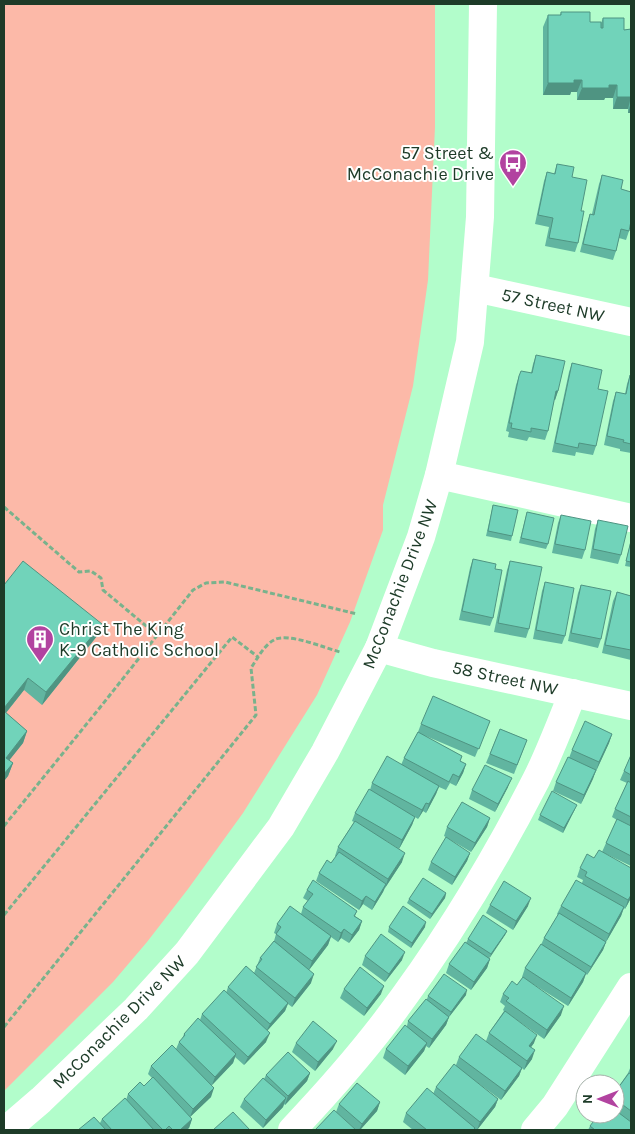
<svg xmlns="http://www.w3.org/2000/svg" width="635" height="1134" font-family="Karla,sans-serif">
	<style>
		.green { fill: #fcb9a8 }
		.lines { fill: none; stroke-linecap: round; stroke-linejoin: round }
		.path { stroke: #79b28c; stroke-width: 3; stroke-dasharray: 5 2.5; stroke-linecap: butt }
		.minor { stroke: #fff; stroke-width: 28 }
		.wall { fill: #61b5a0 }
		.shaded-wall { fill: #4f9482 }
		.building { fill: #71d3ba; stroke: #4f9482 }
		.labels { text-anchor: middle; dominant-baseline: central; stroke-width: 4; stroke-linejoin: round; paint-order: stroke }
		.poi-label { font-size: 18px; fill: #1d3b28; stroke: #fff; text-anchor: end }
		.street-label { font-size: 18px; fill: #1d3b28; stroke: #fff }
	</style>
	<rect width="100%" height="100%" fill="#b2fdcb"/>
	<polygon class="green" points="4,4 435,4 435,127 428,280 413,386 383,505 383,530 350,622 317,695 243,813 188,889 147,942 113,982 4,1091"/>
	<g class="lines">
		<g class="path">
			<polyline points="4,507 79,572 91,571 101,578 103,590 157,635"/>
			<polyline points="4,826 102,705 193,590 206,583 225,582 357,614"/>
			<polyline points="4,915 232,637 258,657"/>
			<path d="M4,1027L256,715L251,668C257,659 264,645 274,640C287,632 325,648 340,652"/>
		</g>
		<g class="minor">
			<polyline points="475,288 631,322"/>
			<polyline points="439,475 631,518"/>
			<polyline points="379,648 433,663 631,706"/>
			<polyline points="6,1130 41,1100 136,1009 187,953 281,827 325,752 379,648 421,537 439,475 470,342 480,217 483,4"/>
			<path d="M292,1130C325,1095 357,1059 386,1021C443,946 493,864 536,780C550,752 561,722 573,693"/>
			<polyline points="535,1130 555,1106 631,987"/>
		</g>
	</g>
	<g class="wall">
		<polygon points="561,12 590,22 601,23 603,18 624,30 631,29 631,113 628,113 628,109 613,109 613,98 605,98 604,100 577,100 577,92 571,92 570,95 543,95 543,27 548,15 560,15"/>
		<polygon points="557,164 572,177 581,211 578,243 575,252 545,246 549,227 535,224 544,181 547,172 554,174"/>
		<polygon points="602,175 629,231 626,240 619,238 616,251 613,260 580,252 587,223 590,214 592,214 599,184"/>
		<polygon points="536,355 558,391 555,400 554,400 548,431 545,440 529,437 527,441 508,437 509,432 506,431 516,385 519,376 531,373 533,364"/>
		<polygon points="572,363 598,389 596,446 593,455 576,452 575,456 552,452 569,372"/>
		<polygon points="630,375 631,375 631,453 620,451 620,449 604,445 613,401 616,392 625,394 627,384"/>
		<polygon points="493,505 512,536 511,541 486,536"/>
		<polygon points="527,512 548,544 546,549 519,543"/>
		<polygon points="561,515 585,550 582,559 552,553 558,523"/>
		<polygon points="598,520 621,555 618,564 590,558 595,529"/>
		<polygon points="631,539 631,567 625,566"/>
		<polygon points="473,559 495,569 493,618 490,626 459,620 470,568"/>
		<polygon points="510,561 529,629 526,638 494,632 507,570"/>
		<polygon points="545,582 565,636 562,644 533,639 542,591"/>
		<polygon points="4,585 97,636 42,705 24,690 6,713 27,731 23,743 9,760 13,763 8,776 4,781"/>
		<polygon points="581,585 601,639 598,648 568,641 578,593"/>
		<polygon points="617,592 631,596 631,660 602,653 613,601"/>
		<polygon points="490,721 475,757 421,734 462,756 460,761 466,764 463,773 456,786 450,783 446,790 439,787 436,794 426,813 423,811 418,819 415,817 412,825 399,849 385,840 402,862 385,888 383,892 372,910 363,904 359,910 316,881 319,873 331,863 336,857 335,856 338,847 354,822 352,821 355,813 370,790 372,783 401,765 404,758 418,732 421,724"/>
		<polygon points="500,729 527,740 514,774 486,763"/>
		<polygon points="612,734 609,743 581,804 553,791 556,782 569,758 572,750"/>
		<polygon points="631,755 631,866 602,852 606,843 617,820 612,817 615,809 627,783 620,780"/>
		<polygon points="508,787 495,812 469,799 472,790"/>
		<polygon points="575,809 563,833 538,820 540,815"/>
		<polygon points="490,818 487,827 471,852 444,836 447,827"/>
		<polygon points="470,853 467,861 452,885 428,870 431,862"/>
		<polygon points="580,868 631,898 625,909 624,908 621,916 606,942 603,950 587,975 586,974 583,982 568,1006 525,979 561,1015 544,1039 510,1015 534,1043 531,1047 532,1059 524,1070 522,1068 519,1076 501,1100 470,1077 498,1099 495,1107 477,1130 475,1129 474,1130 413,1130 403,1122 406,1113 433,1094 436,1087 456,1065 459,1057 486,1041 489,1033 504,1011 503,1010 505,1006 500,1002 503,994 517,985 523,977 522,977 525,968 541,945 544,938 558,915 557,914 561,906 582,883 583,880 577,877"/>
		<polygon points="307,890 357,911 355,916 362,921 359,930 349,943 341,938 338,942 331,937 328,945 309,970 311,983 292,1007 288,1004 285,1011 267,1031 266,1042 244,1065 235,1057 233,1063 212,1085 211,1097 190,1117 192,1119 189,1128 186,1130 78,1130 100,1123 102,1119 126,1100 128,1094 144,1086 152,1078 148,1074 151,1066 176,1049 179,1042 182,1039 184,1034 200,1020 202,1014 226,993 228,987 254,973 260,958 274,941 276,934 274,933 277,924 301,914 303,907 308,901 303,898"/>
		<polygon points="446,893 445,898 430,919 407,903 409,899"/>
		<polygon points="490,905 528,906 513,930 486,913"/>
		<polygon points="389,927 425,927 411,948 388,932"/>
		<polygon points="507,931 505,935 489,958 490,959 487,968 471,990 446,973 449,964 466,943 468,939"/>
		<polygon points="365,956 402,960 385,982 362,965"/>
		<polygon points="344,989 381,994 364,1016 340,998"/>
		<polygon points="466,995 449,1017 446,1025 429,1048 426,1046 424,1051 405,1075 383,1058 386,1049 407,1026 408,1021 427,999 428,996"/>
		<polygon points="296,1043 333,1049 315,1071 292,1052"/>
		<polygon points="631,1066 631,1130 588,1130 590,1126 615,1114 615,1092 628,1073"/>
		<polygon points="310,1073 307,1081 285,1105 284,1104 283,1107 263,1128 240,1107 244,1099 264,1079 266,1075"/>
		<polygon points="380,1102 377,1111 360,1130 356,1130 336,1112 339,1104"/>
	</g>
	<g class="shaded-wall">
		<polygon points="574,80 582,80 577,92 571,92 570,95 543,95 548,83"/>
		<polygon points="609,85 617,85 613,98 605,98 604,100 577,100 582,88"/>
		<polygon points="617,97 631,97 628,109 613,109"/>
		<polygon points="631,102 631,113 628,113"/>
		<polygon points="556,391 558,391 555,400 553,400"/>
		<polygon points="102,624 97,636 42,705 46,692"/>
		<polygon points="28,678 24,690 4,715 4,708"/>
		<polygon points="27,731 23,743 4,767 6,758"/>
		<polygon points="612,734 609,743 596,771 599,762"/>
		<polygon points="13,763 8,776 4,781 4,774"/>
		<polygon points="466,764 463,773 456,786 459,777"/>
		<polygon points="596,770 593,779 581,804 584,795"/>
		<polygon points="512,778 508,787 495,812 498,804"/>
		<polygon points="439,786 436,794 426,813 429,804"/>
		<polygon points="426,803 423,811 418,819 422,810"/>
		<polygon points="577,805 563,833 564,828"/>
		<polygon points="415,817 412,825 399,849 402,840"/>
		<polygon points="490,818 487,827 471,852 475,843"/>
		<polygon points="405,853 402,862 385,888 388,879"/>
		<polygon points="470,853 467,861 452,885 455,877"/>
		<polygon points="386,884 383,892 372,910 375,902"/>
		<polygon points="446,893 445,898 430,919 432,914"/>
		<polygon points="631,895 631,898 625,909 628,900"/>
		<polygon points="366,896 363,904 359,910 362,901"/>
		<polygon points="531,898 528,906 513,930 516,921"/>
		<polygon points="624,907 621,916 606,942 609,934"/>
		<polygon points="362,921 359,930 349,943 352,935"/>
		<polygon points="426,922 425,927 411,948 412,943"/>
		<polygon points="344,929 341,938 338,942 341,933"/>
		<polygon points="507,931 505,935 489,959 491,954"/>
		<polygon points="331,936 328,945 309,970 312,961"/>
		<polygon points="606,942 603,950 587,975 591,967"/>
		<polygon points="405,952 402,960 385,982 389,974"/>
		<polygon points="490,959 487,968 471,990 474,982"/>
		<polygon points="586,973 583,982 568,1006 571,998"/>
		<polygon points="314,974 311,983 292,1007 295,998"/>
		<polygon points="384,986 381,994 364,1016 367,1008"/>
		<polygon points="467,990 466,995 449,1017 451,1012"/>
		<polygon points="288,1003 285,1011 266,1032 270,1024"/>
		<polygon points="564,1006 561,1015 544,1039 547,1030"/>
		<polygon points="449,1017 446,1025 429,1048 432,1039"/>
		<polygon points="270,1033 266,1042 244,1065 248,1057"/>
		<polygon points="537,1035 534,1043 526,1054 529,1046"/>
		<polygon points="337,1041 333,1049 315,1071 318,1062"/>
		<polygon points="427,1043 424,1051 405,1075 408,1066"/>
		<polygon points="535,1050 532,1059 524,1070 527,1061"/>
		<polygon points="236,1054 233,1063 212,1085 215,1077"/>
		<polygon points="522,1068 519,1076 501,1100 505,1091"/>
		<polygon points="310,1073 307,1081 285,1105 288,1096"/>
		<polygon points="214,1088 211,1097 190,1117 193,1109"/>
		<polygon points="286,1098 283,1107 263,1128 266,1120"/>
		<polygon points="498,1099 495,1107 477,1130 480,1122"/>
		<polygon points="380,1102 377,1111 360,1130 359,1130 362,1124"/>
		<polygon points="192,1119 189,1128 186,1130 180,1130"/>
	</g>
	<g class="building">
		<polygon points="561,12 590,12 590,22 601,22 601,28 603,28 603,18 624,18 624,30 631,29 631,97 617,97 617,85 609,85 609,88 582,88 582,80 574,80 574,83 548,83 548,15 561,15"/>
		<polygon points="557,164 574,167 572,177 587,180 581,211 584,211 578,243 549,238 553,218 538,215 547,172 555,174"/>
		<polygon points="602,175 623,180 621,189 631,192 631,221 629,231 621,229 616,251 583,244 590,214 594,215"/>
		<polygon points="536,355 565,361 558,391 556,391 548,431 531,428 531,432 511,428 512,423 509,423 519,376 521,371 532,373"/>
		<polygon points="572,363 602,370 598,389 608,391 596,446 579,443 578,448 555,443"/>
		<polygon points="630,375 631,375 631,444 623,442 624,440 607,436 616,392 626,394"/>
		<polygon points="493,505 518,510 512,536 488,531"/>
		<polygon points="527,512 554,518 548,544 521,538"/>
		<polygon points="561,515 591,521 585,550 555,544"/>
		<polygon points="598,520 628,526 621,555 593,549"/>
		<polygon points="631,541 631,562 626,561"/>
		<polygon points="473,559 496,564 495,569 502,570 493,618 462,611"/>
		<polygon points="23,561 102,624 46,692 28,678 4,708 4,585"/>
		<polygon points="510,561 542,567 529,629 498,623"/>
		<polygon points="545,582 574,588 565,636 536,630"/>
		<polygon points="581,585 611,591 601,639 571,633"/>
		<polygon points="617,592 631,596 631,650 605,645"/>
		<polygon points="433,696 490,721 479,749 421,724"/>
		<polygon points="4,711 27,731 6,758 13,763 4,774"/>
		<polygon points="585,721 612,734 599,762 572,750"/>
		<polygon points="500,729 527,740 517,765 490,754"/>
		<polygon points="418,732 462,756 460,761 466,764 459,777 453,774 449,782 404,758"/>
		<polygon points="631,755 631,775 624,771"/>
		<polygon points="387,756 439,786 429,804 426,803 422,810 372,783"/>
		<polygon points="568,757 596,770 584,795 556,782"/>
		<polygon points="485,765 512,778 498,804 472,790"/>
		<polygon points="628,781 631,783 631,817 615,809"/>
		<polygon points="369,789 415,817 402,840 355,813"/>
		<polygon points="552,791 577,805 564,828 540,815"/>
		<polygon points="462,802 490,818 475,843 447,827"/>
		<polygon points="617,819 631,826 631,856 606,843"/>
		<polygon points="355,821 405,853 388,879 338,847"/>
		<polygon points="446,837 470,853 455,877 431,862"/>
		<polygon points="599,850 631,868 631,895 628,900 585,876 587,872 580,868 587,854 594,858"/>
		<polygon points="339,852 386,884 375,902 366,896 362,901 319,873 327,860 331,863"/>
		<polygon points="423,878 446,893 432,914 409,899"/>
		<polygon points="313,880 357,911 354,916 362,921 352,935 344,929 341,933 303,907 313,894 307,890"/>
		<polygon points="576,880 624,907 609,934 561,906"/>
		<polygon points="504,881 531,898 516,921 490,905"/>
		<polygon points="290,906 331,936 312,961 276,934 281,927 277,924"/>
		<polygon points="403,906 426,922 412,943 389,927"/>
		<polygon points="559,913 606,942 591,967 544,938"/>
		<polygon points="483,915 507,931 491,954 468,939"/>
		<polygon points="381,934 405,952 389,974 365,956"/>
		<polygon points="274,941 314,974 295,998 256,967 262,959 260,958"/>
		<polygon points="465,942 490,959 474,982 449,964"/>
		<polygon points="541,944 586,973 571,998 525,968"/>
		<polygon points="246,966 288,1003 270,1024 228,987"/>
		<polygon points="360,967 384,986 367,1008 344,989"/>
		<polygon points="444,974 467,990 451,1012 428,996"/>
		<polygon points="523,977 564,1006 547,1030 506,1001 509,998 503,994 512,981 517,985"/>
		<polygon points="224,990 270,1033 248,1057 202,1014"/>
		<polygon points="426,999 449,1017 432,1039 408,1021"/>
		<polygon points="505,1011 537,1035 529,1046 535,1050 527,1061 489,1033"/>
		<polygon points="198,1018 236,1054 215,1077 179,1042 185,1035 184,1034"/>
		<polygon points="313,1021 337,1041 318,1062 296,1043"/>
		<polygon points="405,1025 427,1043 408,1066 386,1049"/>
		<polygon points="476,1034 522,1068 505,1091 459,1057"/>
		<polygon points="172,1045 214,1088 193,1109 151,1066"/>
		<polygon points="288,1052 310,1073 288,1096 266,1075"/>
		<polygon points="454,1064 498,1099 480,1122 436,1087"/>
		<polygon points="629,1073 631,1074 631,1111 615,1099 615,1092"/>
		<polygon points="153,1077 192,1119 180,1130 173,1130 169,1126 165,1130 163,1130 128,1094 140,1082 144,1086"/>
		<polygon points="263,1078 286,1098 266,1120 244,1099"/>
		<polygon points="357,1083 380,1102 362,1124 339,1104"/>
		<polygon points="427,1088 475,1128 473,1130 427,1130 406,1113"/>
		<polygon points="125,1098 154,1130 112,1130 102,1119"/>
		<polygon points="334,1110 356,1130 315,1130"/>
		<polygon points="615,1110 631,1122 631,1130 595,1130 590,1126 599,1114 615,1114"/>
		<polygon points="233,1112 250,1130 213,1130"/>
		<polygon points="94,1117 106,1130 78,1130"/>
	</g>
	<defs>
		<g id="bus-pin" transform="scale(1.4375)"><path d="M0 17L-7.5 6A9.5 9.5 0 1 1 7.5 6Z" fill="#b243a0" stroke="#fff"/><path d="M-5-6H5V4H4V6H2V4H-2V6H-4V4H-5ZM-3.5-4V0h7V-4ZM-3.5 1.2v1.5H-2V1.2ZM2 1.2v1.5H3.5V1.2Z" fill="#fff"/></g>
		<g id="building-pin" transform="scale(1.4375)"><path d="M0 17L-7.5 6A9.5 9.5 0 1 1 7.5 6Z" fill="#b243a0" stroke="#fff"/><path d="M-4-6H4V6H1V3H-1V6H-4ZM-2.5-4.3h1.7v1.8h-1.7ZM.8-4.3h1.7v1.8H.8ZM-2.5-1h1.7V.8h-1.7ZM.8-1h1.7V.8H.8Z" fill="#fff"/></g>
	</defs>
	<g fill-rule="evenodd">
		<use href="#bus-pin" x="513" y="163"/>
		<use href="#building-pin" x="40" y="639"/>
	</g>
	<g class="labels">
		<g class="poi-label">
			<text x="494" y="153">57 Street &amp;<tspan x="494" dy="21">McConachie Drive</tspan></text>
			<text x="59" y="629" text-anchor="start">Christ The King<tspan x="59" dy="21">K-9 Catholic School</tspan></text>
		</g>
		<g class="street-label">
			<text transform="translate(553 305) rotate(12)">57 Street NW</text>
			<text transform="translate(400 584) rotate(-69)">McConachie Drive NW</text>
			<text transform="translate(505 678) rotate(12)">58 Street NW</text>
			<text transform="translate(119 1022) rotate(-45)">McConachie Drive NW</text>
		</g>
	</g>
	<rect width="635" height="1134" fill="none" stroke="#1d3b28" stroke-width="10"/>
	<g transform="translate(600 1099) rotate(270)"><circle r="24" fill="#ffffff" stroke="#a5b1a9"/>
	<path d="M0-4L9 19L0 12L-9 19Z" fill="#b243a0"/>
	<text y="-8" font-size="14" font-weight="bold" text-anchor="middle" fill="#1d3b28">N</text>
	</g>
</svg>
